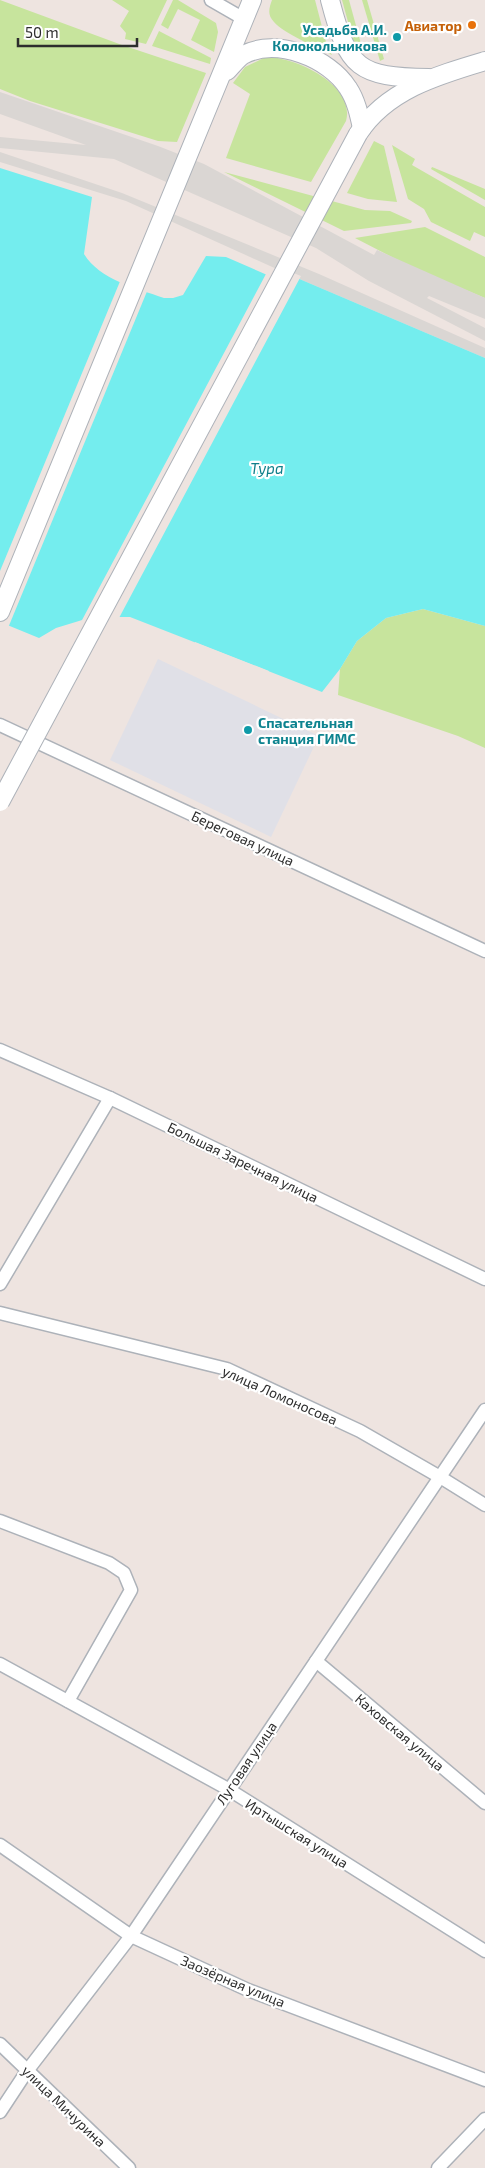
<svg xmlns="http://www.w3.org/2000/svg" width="485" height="2168" font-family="'Exo 2',sans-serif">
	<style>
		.industrial { fill: #e0e0e7 }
		.green { fill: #c7e49d }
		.plaza { fill: #dad6d3 }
		.water { fill: #74edee }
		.pier { fill: #eee4e0 }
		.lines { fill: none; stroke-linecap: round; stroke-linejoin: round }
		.minor-casing { stroke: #adb2b9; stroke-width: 15 }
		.secondary-casing { stroke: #adb2b9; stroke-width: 20 }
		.minor { stroke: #fff; stroke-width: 12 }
		.secondary { stroke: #fff; stroke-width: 18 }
		.secondary-bridge-casing { stroke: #adb2b9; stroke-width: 20; stroke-linecap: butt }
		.secondary-bridge { stroke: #fff; stroke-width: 18 }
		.food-dot { fill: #e8710a; stroke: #fff; stroke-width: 2 }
		.culture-dot { fill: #0f9aa8; stroke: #fff; stroke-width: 2 }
		.labels { text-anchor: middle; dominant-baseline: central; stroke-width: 4.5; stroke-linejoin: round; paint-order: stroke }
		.food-label { font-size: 14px; font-weight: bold; fill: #c56008; stroke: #fff; text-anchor: end }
		.culture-label { font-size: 14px; font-weight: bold; fill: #0d838f; stroke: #fff; text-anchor: end }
		.street-label { font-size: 14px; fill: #2d2d2d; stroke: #fff }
		.water-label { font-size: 15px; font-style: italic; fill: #0f7f8a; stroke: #fff }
	</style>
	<rect width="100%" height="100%" fill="#eee4e0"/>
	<polygon class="industrial" points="158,659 319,736 271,837 110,760"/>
	<g class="green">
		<polygon points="0,0 122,45 206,73 177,142 158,141 30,101 0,89"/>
		<polygon points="112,0 167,0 146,44 125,39 126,33 120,26 129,11"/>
		<polygon points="173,0 178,0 216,23 218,32 214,52 191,40 200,20 178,9 168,29 161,25"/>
		<path d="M272,0H315L326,42L332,55C317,47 284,34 274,22C267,15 269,8 272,0Z"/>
		<polygon points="342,0 349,0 363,51 353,40"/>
		<polygon points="362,0 367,0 384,59 380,61"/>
		<polygon points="159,31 211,58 210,64 152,46"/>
		<path d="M266,57C296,57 356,85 346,121L311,182L226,158L250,94L233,83L245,67Z"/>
		<polygon points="374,141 384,146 397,202 368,199 347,193"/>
		<polygon points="392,145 415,159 412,165 485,207 485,237 474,232 470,241 431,222 424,209 408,199"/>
		<polygon points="432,167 485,189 485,200 431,169"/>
		<polygon points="224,172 365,210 390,211 412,221 411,223 344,231"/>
		<polygon points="425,227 485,257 485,298 415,269 355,238"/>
		<polygon points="423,609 485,626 485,748 458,736 338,695 340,669 357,641 386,618"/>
	</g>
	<g class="plaza">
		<polygon points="0,92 158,146 204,164 374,255 377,250 485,298 485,319 429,296 427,298 485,328 485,341 369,281 316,248 114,159 0,148 0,137 86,145 0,114"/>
		<polygon points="0,152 122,193 319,274 485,348 485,358 290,275 126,201 0,162"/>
	</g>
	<path class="water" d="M0,168L92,197L84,254C100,280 136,288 164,298H173L183,295L206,256L226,257L281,281L290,275L485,358V626L423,609L386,618L357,641L340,669L322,692L130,617H92L56,628L39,638L0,622Z"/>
	<g class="pier">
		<polygon points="267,272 281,278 291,272 301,276 119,618 92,619 81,622"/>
		<polygon points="121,279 148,289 8,628 0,625 0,571"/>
		<polygon points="195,642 269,671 268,673 194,644"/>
	</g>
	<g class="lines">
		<g class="minor-casing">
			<g id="minor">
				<polyline points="211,0 244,19"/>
				<polyline points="0,725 485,951"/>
				<polyline points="0,1050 110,1098 485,1279"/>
				<polyline points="0,1284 110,1098"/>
				<polyline points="0,1313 227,1369 360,1431 440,1477 485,1505"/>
				<polyline points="0,1521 109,1563 124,1573 131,1590 68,1701"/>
				<polyline points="316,1661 485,1803"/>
				<polyline points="0,1664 228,1789 485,1951"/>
				<polyline points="0,1845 131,1936 248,1990 485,2080"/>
				<polyline points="0,2044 129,2168"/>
				<polyline points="0,2112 27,2071 131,1936 485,1410"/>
				<polyline points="438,2168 485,2119"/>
			</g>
		</g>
		<g class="secondary-casing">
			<g id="secondary">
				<path d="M330,0C348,69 358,77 429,78"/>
				<path d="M227,71C232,66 237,59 243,55C277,37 329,58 348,88C356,100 359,114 362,128"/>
				<path d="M358,134C386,90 438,75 485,61"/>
				<polyline points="0,612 252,0"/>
			</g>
		</g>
		<use href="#minor" class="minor"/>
		<use href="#secondary" class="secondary"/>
		<g class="secondary-bridge-casing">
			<polyline id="secondary-bridge" points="0,802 358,134"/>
		</g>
		<use href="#secondary-bridge" class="secondary-bridge"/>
	</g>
	<circle class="food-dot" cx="472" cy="25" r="5"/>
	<g class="culture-dot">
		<circle cx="397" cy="37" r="5"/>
		<circle cx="248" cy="730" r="5"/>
	</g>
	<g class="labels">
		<g class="food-label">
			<text x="462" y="25">Авиатор</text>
		</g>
		<g class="culture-label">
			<text x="387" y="29">Усадьба А.И.<tspan x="387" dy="16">Колокольникова</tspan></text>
			<text x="258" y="722" text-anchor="start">Спасательная<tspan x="258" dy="16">станция ГИМС</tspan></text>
		</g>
		<g class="street-label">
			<text transform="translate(243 838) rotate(25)">Береговая улица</text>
			<text transform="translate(243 1162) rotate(26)">Большая Заречная улица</text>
			<text transform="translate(280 1395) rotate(24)">улица Ломоносова</text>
			<text transform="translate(400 1732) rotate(40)">Каховская улица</text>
			<text transform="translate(246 1763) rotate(-56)">Луговая улица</text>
			<text transform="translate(297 1833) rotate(32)">Иртышская улица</text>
			<text transform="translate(233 1981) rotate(23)">Заозёрная улица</text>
			<text transform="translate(64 2106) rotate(44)">улица Мичурина</text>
		</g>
		<g class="water-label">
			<text x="267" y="468">Тура</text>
		</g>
	</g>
	<path d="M18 38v8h119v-8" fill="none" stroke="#2d2d2d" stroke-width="2.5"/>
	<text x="25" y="38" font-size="15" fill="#2d2d2d" stroke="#ffffff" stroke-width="4" paint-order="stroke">50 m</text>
</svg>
